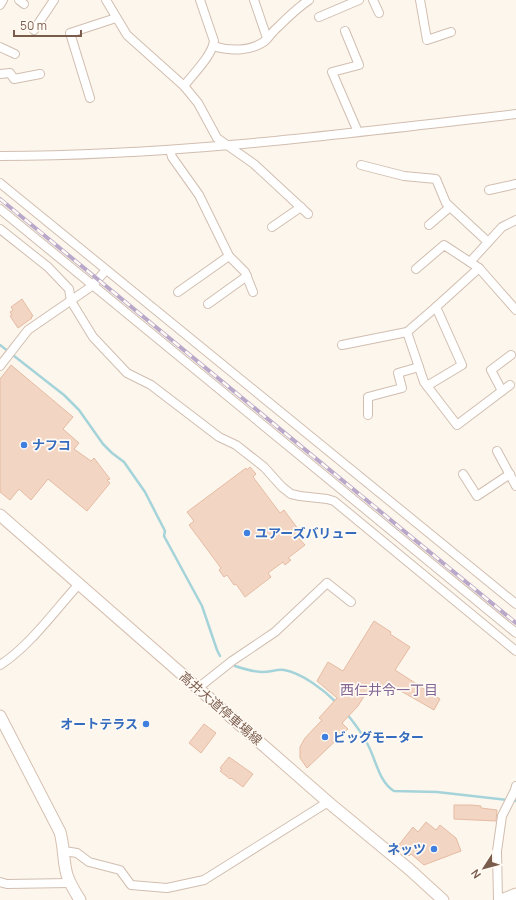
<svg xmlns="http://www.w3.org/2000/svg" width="516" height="900" font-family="Manrope,'Noto Sans JP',sans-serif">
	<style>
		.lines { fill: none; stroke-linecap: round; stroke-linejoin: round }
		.stream { stroke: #a5d3da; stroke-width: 2.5 }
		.building { fill: #f3d5c3; stroke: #e6bba3 }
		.street-casing { stroke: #d1beb0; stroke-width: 10 }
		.secondary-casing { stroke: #d6c0b0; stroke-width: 13 }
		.street { stroke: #fff; stroke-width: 8 }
		.secondary { stroke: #fff; stroke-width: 11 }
		.rail-casing { stroke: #b9a8c9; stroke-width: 4 }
		.rail { stroke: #fffaf3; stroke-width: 2.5; stroke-dasharray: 8; stroke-linecap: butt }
		.shop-dot { fill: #3f7fe0; stroke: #fffaf3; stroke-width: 1.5 }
		.labels { text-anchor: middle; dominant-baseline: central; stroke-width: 3.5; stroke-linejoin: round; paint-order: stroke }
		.shop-label { font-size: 13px; font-weight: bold; fill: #366cbe; stroke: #fffaf3; text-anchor: start }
		.street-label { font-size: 13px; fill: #7a5c4d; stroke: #fffaf3 }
		.neighbourhood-label { font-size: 14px; fill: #846695; stroke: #fffaf3 }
	</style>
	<rect width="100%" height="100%" fill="#fdf6ec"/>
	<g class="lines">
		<g class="stream">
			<polyline points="0,345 64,395 79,410 103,444 112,453 124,462 145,492 165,531 164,536 202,606 217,650 220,656"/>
			<path d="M235,666C244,669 253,672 263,672C270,672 277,669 284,670C302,673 324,690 337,703"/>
			<path d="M347,714C355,724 363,734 368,745C376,760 379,782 394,791L437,792L516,801"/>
		</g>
	</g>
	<g class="building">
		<polygon points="22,299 33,316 31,317 32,318 18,328 10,316 12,315 10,312 13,310 11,307"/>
		<polygon points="11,365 73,417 63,429 79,443 74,449 91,461 94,458 110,479 107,480 110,483 87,511 48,479 31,500 19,489 10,500 0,492 0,379"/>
		<polygon points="250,467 256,474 253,477 280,513 284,510 301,533 297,536 305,545 288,558 291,560 285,565 283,562 268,573 271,577 245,597 236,584 234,585 227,575 224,577 219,570 221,568 189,525 194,521 187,512 246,468 247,470"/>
		<polygon points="374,621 391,632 390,634 410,647 395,670 440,699 434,710 387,683 381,693 374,688 370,695 366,693 358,706 342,723 348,729 307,768 300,758 300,747 305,738 322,720 319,718 337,698 317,681 328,662 343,671"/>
		<polygon points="204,724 216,733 201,753 189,743"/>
		<polygon points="229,757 253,774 243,787 231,778 230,779 220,771 222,769 220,768"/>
		<polygon points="454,805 472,805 481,806 481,808 497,810 496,821 454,819"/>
		<polygon points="426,822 436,830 440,825 456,838 461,851 424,865 411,854 409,856 398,846 413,827 418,832"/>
	</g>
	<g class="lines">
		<g class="street-casing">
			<g id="street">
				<polyline points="19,0 24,4"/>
				<polyline points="106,0 127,35 184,86 198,103 217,138 254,164 308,214"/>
				<polyline points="254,0 267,38"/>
				<polyline points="373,0 379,13"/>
				<polyline points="420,0 427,40 451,32"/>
				<polyline points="0,5 3,0"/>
				<polyline points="319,17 359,0"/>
				<polyline points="34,30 54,0"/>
				<polyline points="345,31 359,65 332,72 358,132"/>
				<path d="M213,46C229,51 250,52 265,41C269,37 273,31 278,27C288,17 297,8 309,0"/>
				<polyline points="0,47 15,54"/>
				<polyline points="0,74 10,73 14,79 40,74"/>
				<path d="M184,86C193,74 212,56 214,41L200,0"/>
				<polyline points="90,98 70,33 116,18"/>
				<polyline points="170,150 172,157 199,195 229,256 245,272 253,292"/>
				<path d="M0,156C173,156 344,134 516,114"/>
				<polyline points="361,165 404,176 436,179 446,203 488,242"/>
				<polyline points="0,183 516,604"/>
				<polyline points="489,190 516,184"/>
				<polyline points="0,209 516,633"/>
				<polyline points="429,225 450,207"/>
				<polyline points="272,227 301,207"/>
				<polyline points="0,229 48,267 69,289 71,301 93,337 127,373 151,385 219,437 236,445 264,467 282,487 291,494 300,496 327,499 334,501 516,651"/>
				<polyline points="470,262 502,227 516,220"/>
				<polyline points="479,268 516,310"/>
				<polyline points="416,269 444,245 479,268 436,307 462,365 427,386"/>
				<polyline points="178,292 229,256"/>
				<polyline points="208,304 247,276"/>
				<polyline points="407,332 424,382 457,425 510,385"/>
				<polyline points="342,345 407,332 436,307"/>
				<polyline points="0,366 28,330 92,286 106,270"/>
				<polyline points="502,391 491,370 511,355"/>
				<polyline points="368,415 368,397 402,388 398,373 419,367"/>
				<polyline points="497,451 516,486"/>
				<polyline points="463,474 477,496 510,474"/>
				<path d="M0,665C29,647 56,609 79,584"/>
				<polyline points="198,688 232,661 275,632 327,583 351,602"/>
				<polyline points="64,851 77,853 89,862 120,870 131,885 167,888 204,880 328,802"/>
				<polyline points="0,882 7,884 70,883"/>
				<polyline points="498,900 497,851 502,816 515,790 516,786"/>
			</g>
		</g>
		<g class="secondary-casing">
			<g id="secondary">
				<polyline points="0,515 328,802 409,869 443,900"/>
				<path d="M0,716L60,832C64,846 63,861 67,875C70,884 75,892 80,900"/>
				<polyline points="501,900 516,894"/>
			</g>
		</g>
		<use href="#street" class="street"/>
		<use href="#secondary" class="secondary"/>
		<g class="rail-casing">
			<polyline id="rail" points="0,199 516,623"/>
		</g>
		<use href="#rail" class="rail"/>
	</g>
	<g class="shop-dot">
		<circle cx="24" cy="445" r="4"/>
		<circle cx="247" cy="533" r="4"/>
		<circle cx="146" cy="724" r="4"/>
		<circle cx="325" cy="737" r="4"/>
		<circle cx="434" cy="849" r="4"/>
	</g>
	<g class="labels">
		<g class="shop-label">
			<text x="32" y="445">ナフコ</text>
			<text x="255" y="533">ユアーズバリュー</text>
			<text x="138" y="724" text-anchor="end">オートテラス</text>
			<text x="333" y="737">ビッグモーター</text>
			<text x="426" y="849" text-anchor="end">ネッツ</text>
		</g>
		<g class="street-label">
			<text transform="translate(221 708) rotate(41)">高井大道停車場線</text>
		</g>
		<g class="neighbourhood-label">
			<text x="389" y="689">西仁井令一丁目</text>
		</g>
	</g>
	<g transform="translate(484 868) rotate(234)" stroke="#fffaf3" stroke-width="3" paint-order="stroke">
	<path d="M0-3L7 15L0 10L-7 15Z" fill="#7a5c4d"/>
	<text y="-6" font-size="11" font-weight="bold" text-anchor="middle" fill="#7a5c4d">N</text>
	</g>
	<path d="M14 30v6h67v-6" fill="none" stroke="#7a5c4d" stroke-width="2"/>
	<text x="20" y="30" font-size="12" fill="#7a5c4d" stroke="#fffaf3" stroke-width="3" paint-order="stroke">50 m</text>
</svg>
